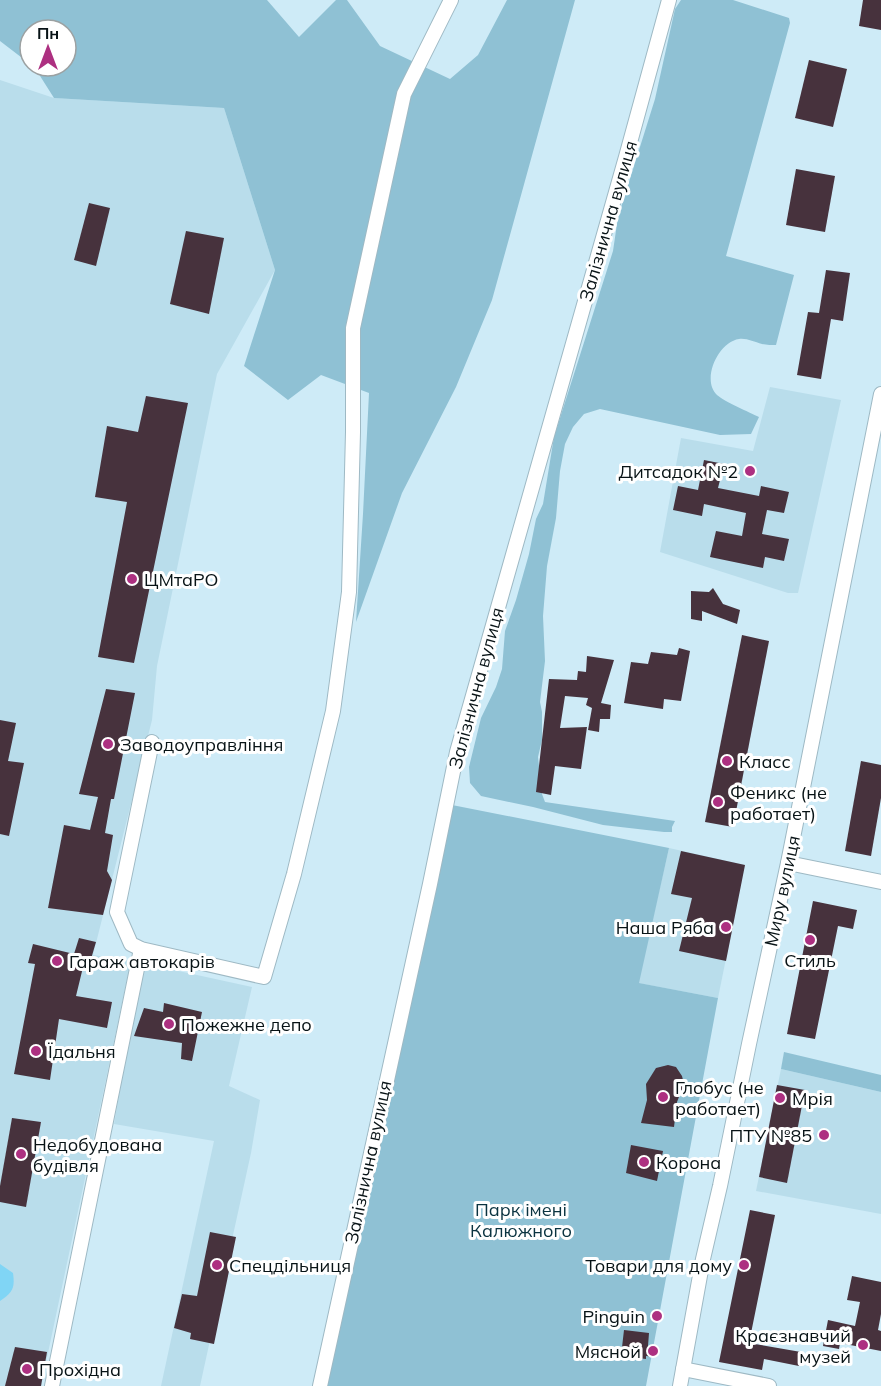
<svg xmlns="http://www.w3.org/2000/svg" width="881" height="1386" font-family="Mulish,sans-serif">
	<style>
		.built { fill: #b9ddeb }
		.green { fill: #8fc1d4 }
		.water { fill: #80d5f5 }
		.building { fill: #47323d }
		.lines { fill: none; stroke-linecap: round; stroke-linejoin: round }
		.minor-casing { stroke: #9eb9c4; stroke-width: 16 }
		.minor { stroke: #fff; stroke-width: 14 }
		.poi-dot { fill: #ad3081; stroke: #fff; stroke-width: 2 }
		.labels { text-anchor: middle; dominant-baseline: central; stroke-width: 6; stroke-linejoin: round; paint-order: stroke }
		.street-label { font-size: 18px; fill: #081316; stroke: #fff }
		.poi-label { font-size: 18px; fill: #081316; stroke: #fff; text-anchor: start }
		.park-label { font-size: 18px; fill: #0a3340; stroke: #fff }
	</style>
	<rect width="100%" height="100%" fill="#ceebf7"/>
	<g class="built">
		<polygon points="0,80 54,98 224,108 275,270 217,374 157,666 152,720 93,955 131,961 41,1386 0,1386"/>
		<polygon points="770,387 841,400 798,593 788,593 660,552 681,438 753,451"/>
		<polygon points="669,848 745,865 718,998 638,983"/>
		<polygon points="142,963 252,987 229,1086 260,1100 251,1153 200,1386 161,1386 214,1141 114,1124"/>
		<polygon points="781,1069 881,1092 881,1214 756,1191"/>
	</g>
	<g class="green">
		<polygon points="0,0 267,0 299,37 336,0 347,0 380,46 450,79 478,55 507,0 575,0 492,300 456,387 402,493 356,622 363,514 369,393 321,375 288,400 244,366 275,270 224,108 54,98 35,68 32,66 66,66 66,30 30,30 30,64 0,41"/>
		<path d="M681,0H733L789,18L790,23L726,256L794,275L776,345C772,345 767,345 762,344C754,342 747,338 739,339C718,342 701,380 717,395C725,402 749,412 759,417L751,434L720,435L600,409L584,414L573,427L565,444L560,471L556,518L547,566L543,616L545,661L540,702L542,712V740L538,757L542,794L545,802L675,821L672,827V832H664L603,825L533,807L481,796L470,783L469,767L481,718L496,687L502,669L505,631L516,600L529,554L536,519L543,504L554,437L613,251L618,217L655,99L675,9Z"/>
		<polygon points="452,805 669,848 639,983 718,998 646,1386 327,1386"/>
		<polygon points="784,1052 881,1075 881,1092 781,1069"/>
	</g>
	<path class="water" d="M0,1264L13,1273C15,1288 13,1292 0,1301Z"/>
	<g class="building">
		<polygon points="863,0 881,0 881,30 859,26"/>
		<polygon points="809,60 847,69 833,127 795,118"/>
		<polygon points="796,169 835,176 825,232 786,225"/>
		<polygon points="89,203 110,208 96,266 74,260"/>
		<polygon points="186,231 224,238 209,314 170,304"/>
		<polygon points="826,270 850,273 843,321 831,319 821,379 797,375 808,312 819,313"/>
		<polygon points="146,396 188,403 134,663 98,657 127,502 95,497 107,426 138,432"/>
		<polygon points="704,460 724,464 718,488 759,496 761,486 789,492 784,513 767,510 762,534 789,539 784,561 765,557 763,568 710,557 716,531 742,536 746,513 704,504 702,516 673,510 678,486 698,490"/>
		<polygon points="713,588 723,604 740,610 737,624 702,611 702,621 691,619 691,591 709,592"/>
		<polygon points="742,635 769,641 733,827 705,822"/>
		<polygon points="679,648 690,651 681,701 664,699 663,709 624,703 631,662 648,664 651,652 677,655"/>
		<polygon points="587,656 614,660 601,703 611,705 610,719 600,719 599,732 588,730 592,708 586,705 588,698 565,696 560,728 587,727 581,769 555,766 551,795 536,792 549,679 577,680 578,671 586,672"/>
		<polygon points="106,689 135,693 114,799 111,799 105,833 113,835 107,871 112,880 103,915 48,908 64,825 90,830 98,797 79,794"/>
		<polygon points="0,720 16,723 8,761 24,763 9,836 0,834"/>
		<polygon points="861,761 881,765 881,798 871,856 845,851"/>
		<polygon points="681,851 745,865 726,961 679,951 692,898 671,894"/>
		<polygon points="813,901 857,910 853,929 838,926 815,1039 787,1034"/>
		<polygon points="79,938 96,942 91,959 85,959 76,996 112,1002 107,1028 59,1019 50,1080 14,1074 35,964 28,963 33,944 74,954"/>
		<polygon points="164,1003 202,1012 192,1061 181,1059 182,1043 134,1036 144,1008 163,1012"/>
		<polygon points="668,1065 676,1067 682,1076 684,1084 677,1102 674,1127 641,1123 647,1100 646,1084 656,1068"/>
		<polygon points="777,1085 805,1090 787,1183 759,1177"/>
		<polygon points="12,1118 41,1122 26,1207 0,1202 0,1186"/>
		<polygon points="631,1145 663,1151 657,1181 626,1173"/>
		<polygon points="750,1210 775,1215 749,1343 801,1352 799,1366 764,1359 762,1370 719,1362"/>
		<polygon points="210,1232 236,1237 214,1344 190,1339 191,1333 174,1328 182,1294 197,1296"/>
		<polygon points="852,1276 881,1282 881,1314 878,1330 881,1331 881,1351 840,1343 839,1349 823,1346 828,1320 855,1326 860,1302 847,1300"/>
		<polygon points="624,1330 649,1333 648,1346 658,1346 656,1357 646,1356 646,1359 621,1356"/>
		<polygon points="15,1347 47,1352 41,1386 5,1386"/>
	</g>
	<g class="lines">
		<g class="minor-casing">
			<g id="minor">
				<polyline points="152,742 117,912 131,944 141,949 264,977 294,874 333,711 349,592 353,432 353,328 404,94 451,0"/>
				<polyline points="788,863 881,882"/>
				<polyline points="683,1369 769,1386"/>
				<polyline points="52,1386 141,949"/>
				<polyline points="320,1386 430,884 457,752 626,157 669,0"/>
				<polyline points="680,1386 703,1259 720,1186 749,1044 788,863 881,394"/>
			</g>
		</g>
		<use href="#minor" class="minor"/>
	</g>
	<g class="poi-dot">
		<circle cx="750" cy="471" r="6"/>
		<circle cx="132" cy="579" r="6"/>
		<circle cx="108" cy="744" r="6"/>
		<circle cx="727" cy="761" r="6"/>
		<circle cx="718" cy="802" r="6"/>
		<circle cx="726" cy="927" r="6"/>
		<circle cx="810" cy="940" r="6"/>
		<circle cx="57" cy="961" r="6"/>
		<circle cx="169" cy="1024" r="6"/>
		<circle cx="36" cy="1051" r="6"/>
		<circle cx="663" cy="1097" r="6"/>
		<circle cx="780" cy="1098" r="6"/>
		<circle cx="824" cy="1135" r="6"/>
		<circle cx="21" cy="1154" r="6"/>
		<circle cx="644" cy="1162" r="6"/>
		<circle cx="217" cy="1265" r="6"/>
		<circle cx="744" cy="1265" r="6"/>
		<circle cx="657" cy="1316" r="6"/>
		<circle cx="863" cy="1345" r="6"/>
		<circle cx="653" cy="1351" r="6"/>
		<circle cx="27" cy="1369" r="6"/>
	</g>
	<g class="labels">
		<g class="street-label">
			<text transform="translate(608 221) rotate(-74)">Залізнична вулиця</text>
			<text transform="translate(476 688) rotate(-75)">Залізнична вулиця</text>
			<text transform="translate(782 891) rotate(-78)">Миру вулиця</text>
			<text transform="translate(368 1162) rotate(-78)">Залізнична вулиця</text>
		</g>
		<g class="poi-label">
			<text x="738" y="471" text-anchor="end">Дитсадок №2</text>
			<text x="144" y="579">ЦМтаРО</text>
			<text x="120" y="744">Заводоуправління</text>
			<text x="739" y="761">Класс</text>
			<text x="730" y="792">Феникс (не<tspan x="730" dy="21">работает)</tspan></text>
			<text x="714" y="927" text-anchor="end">Наша Ряба</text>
			<text x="810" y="960" text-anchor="middle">Стиль</text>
			<text x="69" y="961">Гараж автокарів</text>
			<text x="181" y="1024">Пожежне депо</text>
			<text x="48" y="1051">Їдальня</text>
			<text x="675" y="1087">Глобус (не<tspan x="675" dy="21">работает)</tspan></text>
			<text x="792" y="1098">Мрія</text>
			<text x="812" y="1135" text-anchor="end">ПТУ №85</text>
			<text x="33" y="1144">Недобудована<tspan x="33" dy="21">будівля</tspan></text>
			<text x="656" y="1162">Корона</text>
			<text x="229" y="1265">Спецдільниця</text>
			<text x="732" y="1265" text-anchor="end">Товари для дому</text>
			<text x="645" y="1316" text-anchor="end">Pinguin</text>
			<text x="851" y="1335" text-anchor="end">Краєзнавчий<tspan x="851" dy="21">музей</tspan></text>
			<text x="641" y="1351" text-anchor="end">Мясной</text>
			<text x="39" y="1369">Прохідна</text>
		</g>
		<g class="park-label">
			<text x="521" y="1209">Парк імені<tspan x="521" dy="21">Калюжного</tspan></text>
		</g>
	</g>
	<g transform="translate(48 48)"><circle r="28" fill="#ffffff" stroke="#9ca1a2" stroke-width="1.5"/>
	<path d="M0-4.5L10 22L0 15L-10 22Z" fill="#ad3081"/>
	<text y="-9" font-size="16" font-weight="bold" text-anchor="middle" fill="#081316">Пн</text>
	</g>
</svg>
